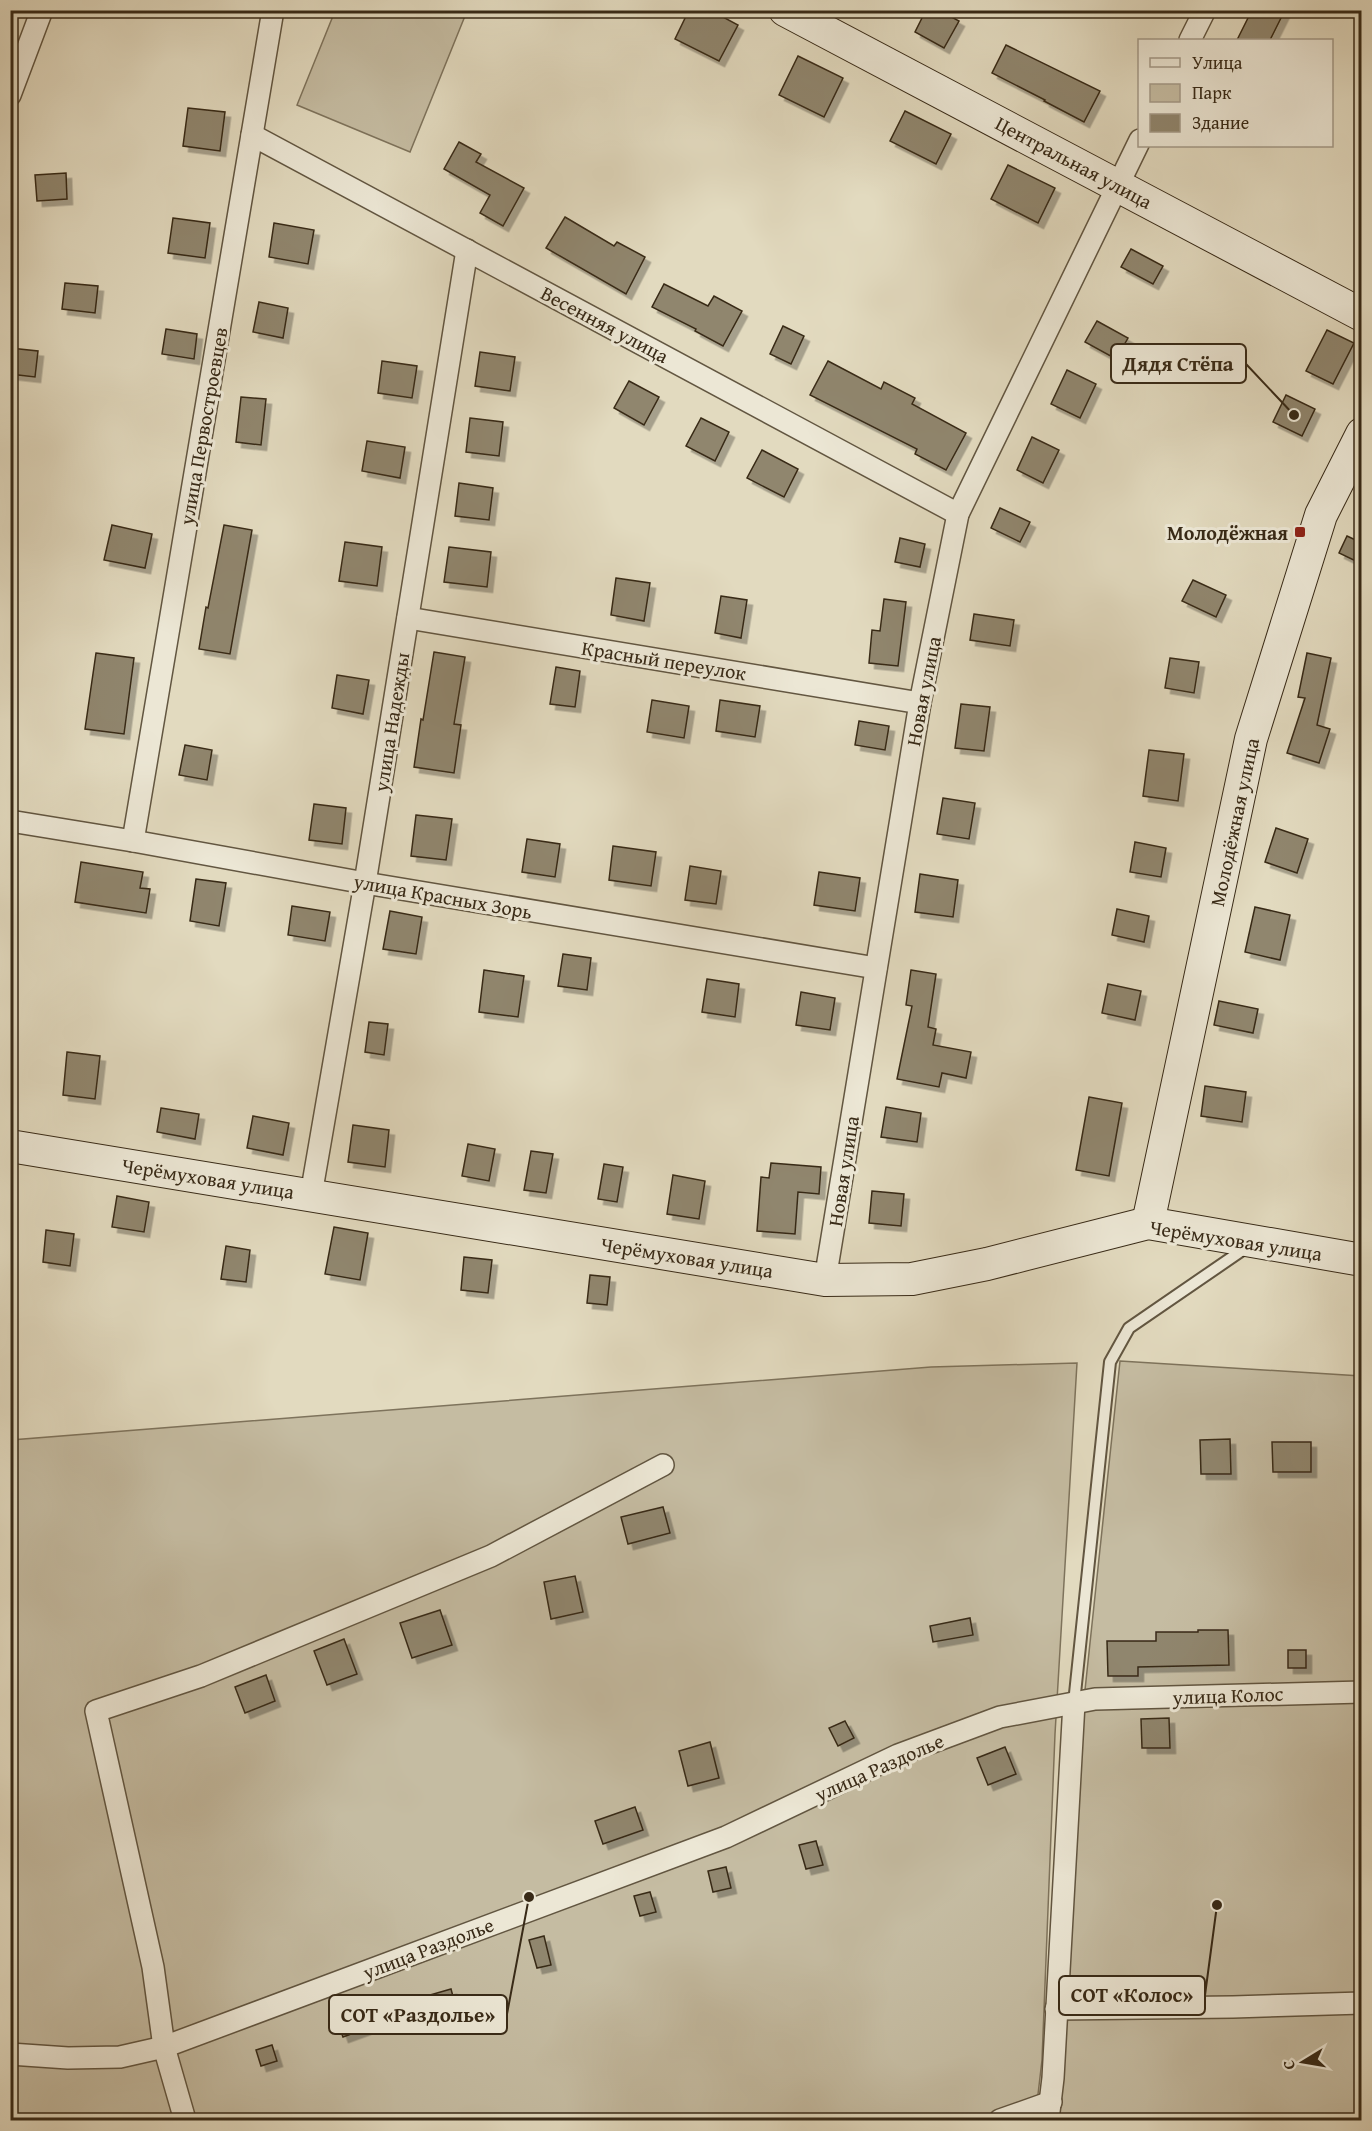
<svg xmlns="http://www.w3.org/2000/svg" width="1372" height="2131" font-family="'Gentium Book Plus',serif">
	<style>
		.green { fill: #c5bca2; stroke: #7e735c; stroke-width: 1.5 }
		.building { fill: #90866e; stroke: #382a17; stroke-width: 1.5; filter: url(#shadow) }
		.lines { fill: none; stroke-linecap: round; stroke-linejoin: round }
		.lane-casing { stroke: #625641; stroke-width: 14 }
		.street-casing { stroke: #625641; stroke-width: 24 }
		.secondary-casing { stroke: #382a17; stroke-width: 34 }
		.lane { stroke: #ece7d5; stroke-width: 10 }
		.street { stroke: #ece7d5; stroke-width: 21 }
		.secondary { stroke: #ece7d5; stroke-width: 32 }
		.poi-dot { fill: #8f2418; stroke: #ece7d5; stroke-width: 2 }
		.labels { text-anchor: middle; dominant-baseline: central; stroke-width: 6; stroke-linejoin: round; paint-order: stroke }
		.street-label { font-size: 20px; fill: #382a17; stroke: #ece7d5 }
		.poi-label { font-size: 20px; font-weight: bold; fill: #382a17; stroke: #ece7d5; text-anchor: end }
		.leader { fill: none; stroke: #382a17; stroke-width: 2 }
		.callout-dot { fill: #382a17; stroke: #ece7d5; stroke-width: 2 }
		.callout { fill: #ece7d5; stroke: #382a17; stroke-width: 2 }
		.callout-label { font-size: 21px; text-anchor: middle; font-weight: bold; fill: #382a17 }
	</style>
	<defs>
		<filter id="shadow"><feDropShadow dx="5.5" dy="5.5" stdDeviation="0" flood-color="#0004"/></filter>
	</defs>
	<rect width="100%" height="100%" fill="#e2dabf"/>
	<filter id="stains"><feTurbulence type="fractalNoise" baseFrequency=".00333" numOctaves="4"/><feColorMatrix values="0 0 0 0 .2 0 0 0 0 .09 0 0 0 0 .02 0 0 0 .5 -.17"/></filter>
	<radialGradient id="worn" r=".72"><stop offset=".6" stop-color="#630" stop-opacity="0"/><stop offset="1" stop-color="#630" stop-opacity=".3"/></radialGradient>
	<g class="green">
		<polygon points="335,11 467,11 410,152 297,105"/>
		<polygon points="1120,1361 1361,1376 1361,2120 1058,2120 1085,1690"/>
		<polygon points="1077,1363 1055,1734 1042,2060 1035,2120 11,2120 11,1440 931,1367"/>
	</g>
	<g class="building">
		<polygon points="689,10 710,10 738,25 719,61 675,39"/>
		<polygon points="926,10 939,10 959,21 944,48 915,32"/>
		<polygon points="1252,10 1285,10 1270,40 1237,40"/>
		<polygon points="1006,45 1100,91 1084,122 1044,101 1045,100 992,73"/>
		<polygon points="798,56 843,78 824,117 779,95"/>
		<polygon points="188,108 225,112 220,151 183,146"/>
		<polygon points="905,111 951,134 936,164 890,141"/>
		<polygon points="459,142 481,154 476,162 524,188 503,226 480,213 490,195 444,169"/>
		<polygon points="1008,165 1055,188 1038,223 991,199"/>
		<polygon points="66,173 67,199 37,201 35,175"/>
		<polygon points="565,217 614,246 617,242 645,257 626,294 546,248"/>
		<polygon points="173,218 210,223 205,258 168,253"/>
		<polygon points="274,223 314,230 308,264 269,257"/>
		<polygon points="1131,249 1163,266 1153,284 1121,267"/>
		<polygon points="65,283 98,286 95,313 62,309"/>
		<polygon points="664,284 708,306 714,296 742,311 723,346 695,331 696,329 652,307"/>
		<polygon points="259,302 288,308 283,338 253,332"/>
		<polygon points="1097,321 1128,338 1116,359 1085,342"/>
		<polygon points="783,326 804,336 791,364 770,354"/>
		<polygon points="166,329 197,334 194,359 162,354"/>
		<polygon points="1327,330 1354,343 1333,384 1306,371"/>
		<polygon points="10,348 38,351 35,377 10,374"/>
		<polygon points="480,352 515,357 510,391 475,386"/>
		<polygon points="382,361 417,366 412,398 378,393"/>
		<polygon points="828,361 881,389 884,382 915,398 912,404 966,433 946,470 915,454 917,449 810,395"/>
		<polygon points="1067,370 1096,384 1080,418 1051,404"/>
		<polygon points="629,381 659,397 644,425 614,408"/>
		<polygon points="1286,395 1315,409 1302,436 1273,422"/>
		<polygon points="241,397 266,399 261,445 236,442"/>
		<polygon points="470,418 503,422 499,456 466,452"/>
		<polygon points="701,418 729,432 715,461 686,446"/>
		<polygon points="1032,437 1059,450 1043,483 1017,470"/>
		<polygon points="367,441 405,447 400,478 362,471"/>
		<polygon points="762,450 798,469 784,497 747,478"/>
		<polygon points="459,483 493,488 489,520 455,516"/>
		<polygon points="1000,508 1030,522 1020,542 991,528"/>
		<polygon points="112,525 152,534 145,568 104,560"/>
		<polygon points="224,525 252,530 230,654 199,649 206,607 208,608"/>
		<polygon points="1347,536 1362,543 1362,564 1339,553"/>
		<polygon points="900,538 925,544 920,567 895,562"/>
		<polygon points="345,542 382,547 377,586 339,581"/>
		<polygon points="449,547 491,552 487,587 444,582"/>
		<polygon points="616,578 650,583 644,621 611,615"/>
		<polygon points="1193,580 1226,595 1216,617 1182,601"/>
		<polygon points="721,596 747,600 741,638 715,633"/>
		<polygon points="884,599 906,602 898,666 869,663 872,630 880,631"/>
		<polygon points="974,614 1014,620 1010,646 970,640"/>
		<polygon points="434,652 465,657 454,724 461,725 454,773 414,767 421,719 423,720"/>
		<polygon points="96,653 134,658 124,734 85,729"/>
		<polygon points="1307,653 1331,658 1317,725 1330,729 1319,763 1287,753 1305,698 1298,697"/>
		<polygon points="1170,658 1199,662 1194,693 1165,688"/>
		<polygon points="556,667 580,671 575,707 550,704"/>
		<polygon points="337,675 369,680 363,714 332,708"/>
		<polygon points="652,700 689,706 684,738 647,732"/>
		<polygon points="720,700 760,706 755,737 716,731"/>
		<polygon points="961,704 990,707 984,751 955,748"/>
		<polygon points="859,721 889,726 885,750 855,745"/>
		<polygon points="185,745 212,750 207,780 179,775"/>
		<polygon points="1149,750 1184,754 1178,801 1143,796"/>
		<polygon points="943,798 975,803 969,839 937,834"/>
		<polygon points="314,804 346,808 342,844 309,840"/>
		<polygon points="416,815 452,819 446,860 411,856"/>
		<polygon points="1276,828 1308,839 1297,873 1265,862"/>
		<polygon points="527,839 560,844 555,877 522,872"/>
		<polygon points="1135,842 1166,848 1161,877 1130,872"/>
		<polygon points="613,846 656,852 651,886 609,880"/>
		<polygon points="81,862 143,872 140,888 150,889 146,913 75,902"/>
		<polygon points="690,866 721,871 716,904 685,900"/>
		<polygon points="819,872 860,878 855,911 814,905"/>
		<polygon points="920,874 958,880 953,917 915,912"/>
		<polygon points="196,879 226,883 219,926 190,921"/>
		<polygon points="292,906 330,912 325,941 288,935"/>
		<polygon points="1255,907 1290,915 1280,960 1245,952"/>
		<polygon points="1117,909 1149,916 1144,942 1112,935"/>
		<polygon points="390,911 422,917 416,954 383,949"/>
		<polygon points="563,954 591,958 587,990 558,986"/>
		<polygon points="484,970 524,976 518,1017 479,1012"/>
		<polygon points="911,970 936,974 928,1027 936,1029 933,1045 971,1052 966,1078 942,1073 939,1087 897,1079 912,1006 906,1005"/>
		<polygon points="707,979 739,984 735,1017 702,1012"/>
		<polygon points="1108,984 1141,991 1135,1020 1102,1013"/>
		<polygon points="801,992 835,998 830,1030 796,1025"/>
		<polygon points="1219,1001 1258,1009 1253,1033 1214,1025"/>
		<polygon points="369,1022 388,1024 384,1055 365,1052"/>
		<polygon points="67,1052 100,1056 95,1099 63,1095"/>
		<polygon points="1205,1086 1246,1092 1242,1122 1201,1116"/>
		<polygon points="1089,1097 1122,1103 1109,1176 1076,1170"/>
		<polygon points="886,1107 921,1113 917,1142 881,1137"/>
		<polygon points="161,1108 199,1114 195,1139 157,1132"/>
		<polygon points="253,1116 289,1123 283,1155 247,1148"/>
		<polygon points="353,1125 389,1130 385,1167 348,1162"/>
		<polygon points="468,1144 495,1149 489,1181 462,1176"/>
		<polygon points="531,1151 553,1154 546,1193 524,1190"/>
		<polygon points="771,1163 821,1167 819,1194 798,1192 795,1234 757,1231 761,1177 769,1178"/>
		<polygon points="604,1164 623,1167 617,1202 598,1199"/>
		<polygon points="673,1175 705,1181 699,1219 667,1214"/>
		<polygon points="872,1191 904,1194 901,1226 869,1223"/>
		<polygon points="117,1196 149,1202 144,1232 112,1227"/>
		<polygon points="334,1227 368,1233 360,1280 325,1274"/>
		<polygon points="46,1230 74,1234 70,1266 43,1262"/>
		<polygon points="226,1246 250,1250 246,1282 221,1279"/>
		<polygon points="464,1257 492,1260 488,1293 461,1290"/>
		<polygon points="590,1275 610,1277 607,1305 587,1303"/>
		<polygon points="1230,1439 1231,1474 1201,1474 1200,1440"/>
		<polygon points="1272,1442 1311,1442 1311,1472 1273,1472"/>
		<polygon points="663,1507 670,1533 628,1544 621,1517"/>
		<polygon points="575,1576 583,1612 551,1619 544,1582"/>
		<polygon points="440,1610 452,1645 412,1658 400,1623"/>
		<polygon points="970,1618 973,1635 933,1642 930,1626"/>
		<polygon points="1198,1630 1228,1630 1229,1665 1138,1667 1138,1676 1108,1676 1107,1641 1156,1641 1156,1632 1198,1632"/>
		<polygon points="344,1639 357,1674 327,1685 314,1651"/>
		<rect x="1288" y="1650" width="18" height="18"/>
		<polygon points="266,1675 275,1701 245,1713 235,1687"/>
		<polygon points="1169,1718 1170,1748 1142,1748 1141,1719"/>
		<polygon points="845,1721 854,1738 838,1746 829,1728"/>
		<polygon points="710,1742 719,1778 688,1786 679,1751"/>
		<polygon points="1005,1747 1016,1774 988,1785 977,1758"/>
		<polygon points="635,1807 643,1830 603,1844 595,1821"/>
		<polygon points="816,1841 823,1865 806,1869 799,1845"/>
		<polygon points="726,1867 731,1888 713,1892 708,1871"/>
		<polygon points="650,1892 656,1912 640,1916 634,1896"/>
		<polygon points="544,1936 551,1965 537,1968 529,1940"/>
		<polygon points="451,1989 459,2019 439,2025 430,1995"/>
		<polygon points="358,2011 365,2029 343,2037 336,2018"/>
		<polygon points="272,2045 277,2061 261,2066 256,2050"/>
	</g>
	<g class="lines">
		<g class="lane-casing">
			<polyline id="lane" points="1074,1703 1110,1362 1129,1328 1247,1247"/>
		</g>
		<g class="street-casing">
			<g id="street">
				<polyline points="1190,40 1205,10"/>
				<polyline points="10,95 42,10"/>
				<polyline points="252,135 958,514"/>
				<polyline points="408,618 920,703"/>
				<polyline points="10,821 133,841 365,883 876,968"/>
				<polyline points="133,841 273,10"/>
				<polyline points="311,1195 365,883 467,250"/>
				<polyline points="825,1280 920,703 958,514 1140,140"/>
				<polyline points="1056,2009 1233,2007 1362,2003"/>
				<polyline points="10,2054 68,2058 120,2057 164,2047 726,1837 898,1755 1000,1717 1095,1699 1362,1692"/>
				<polyline points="185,2120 164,2047 153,1967 96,1711 201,1676 491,1556 663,1465"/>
				<polyline points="1000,2120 1051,2102"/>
				<polyline points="1048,2120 1053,2078 1074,1703"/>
			</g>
		</g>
		<g class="secondary-casing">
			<g id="secondary">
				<polyline points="785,10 1362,315"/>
				<polyline points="10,1146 825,1280 912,1279 987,1264 1148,1223 1362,1260"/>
				<polyline points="1148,1223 1251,739 1321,515 1362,434"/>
			</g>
		</g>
		<use href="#lane" class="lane"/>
		<use href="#street" class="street"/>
		<use href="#secondary" class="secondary"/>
	</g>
	<rect class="poi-dot" x="1294" y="526" width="12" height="12" rx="3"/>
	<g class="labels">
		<g class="street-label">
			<text transform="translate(1074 162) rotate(28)">Центральная улица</text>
			<text transform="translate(605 324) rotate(28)">Весенняя улица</text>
			<text transform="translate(203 426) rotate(-80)">улица Первостроевцев</text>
			<text transform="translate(664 660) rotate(9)">Красный переулок</text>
			<text transform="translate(923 691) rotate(-79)">Новая улица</text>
			<text transform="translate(391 722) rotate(-81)">улица Надежды</text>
			<text transform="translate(1234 822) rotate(-78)">Молодёжная улица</text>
			<text transform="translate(443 896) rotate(10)">улица Красных Зорь</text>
			<text transform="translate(843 1171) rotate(-81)">Новая улица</text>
			<text transform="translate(208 1178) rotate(9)">Черёмуховая улица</text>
			<text transform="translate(1236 1240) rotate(9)">Черёмуховая улица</text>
			<text transform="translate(687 1257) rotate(9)">Черёмуховая улица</text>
			<text transform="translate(1228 1695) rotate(-2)">улица Колос</text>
			<text transform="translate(879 1767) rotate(-24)">улица Раздолье</text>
			<text transform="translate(428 1948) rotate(-21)">улица Раздолье</text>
		</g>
		<g class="poi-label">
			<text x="1288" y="532">Молодёжная</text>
		</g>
	</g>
	<path class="leader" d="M1294 415L1246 364M1217 1905L1205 1995M529 1897L507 2014"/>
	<g class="callout-dot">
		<circle cx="1294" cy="415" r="6"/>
		<circle cx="1217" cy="1905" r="6"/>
		<circle cx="529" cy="1897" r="6"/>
	</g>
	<g class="callout">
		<rect x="1111" y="344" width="135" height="39" rx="6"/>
		<rect x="1059" y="1976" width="146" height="39" rx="6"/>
		<rect x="329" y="1995" width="178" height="39" rx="6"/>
	</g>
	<g class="callout-label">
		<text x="1178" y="371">Дядя Стёпа</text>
		<text x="1132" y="2002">СОТ «Колос»</text>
		<text x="418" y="2022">СОТ «Раздолье»</text>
	</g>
	<rect width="1372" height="2131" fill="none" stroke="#e2dabf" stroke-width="36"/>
	<rect x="12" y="12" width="1348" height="2107" fill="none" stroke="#382a17" stroke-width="3"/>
	<rect x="18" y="18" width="1336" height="2095" fill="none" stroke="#382a17" stroke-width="1.5"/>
	<rect x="1138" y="39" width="195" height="108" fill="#ece7d5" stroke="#a49b89" stroke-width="1.5"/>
	<rect x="1150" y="58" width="30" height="9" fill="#ece7d5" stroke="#a49b89" stroke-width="1.5"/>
	<text x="1192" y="69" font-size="18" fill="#382a17">Улица</text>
	<rect x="1150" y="84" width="30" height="18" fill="#c5bca2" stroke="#a49b89" stroke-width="1.5"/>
	<text x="1192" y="99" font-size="18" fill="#382a17">Парк</text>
	<rect x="1150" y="114" width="30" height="18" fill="#90866e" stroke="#a49b89" stroke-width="1.5"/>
	<text x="1192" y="129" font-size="18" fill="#382a17">Здание</text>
	<g transform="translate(1303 2062) rotate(259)" stroke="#ece7d5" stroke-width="4.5" paint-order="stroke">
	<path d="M0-4.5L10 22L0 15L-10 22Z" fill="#382a17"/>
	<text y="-9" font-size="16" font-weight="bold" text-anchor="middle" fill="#382a17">С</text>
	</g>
	<rect width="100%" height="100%" filter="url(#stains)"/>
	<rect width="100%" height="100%" fill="url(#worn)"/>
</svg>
